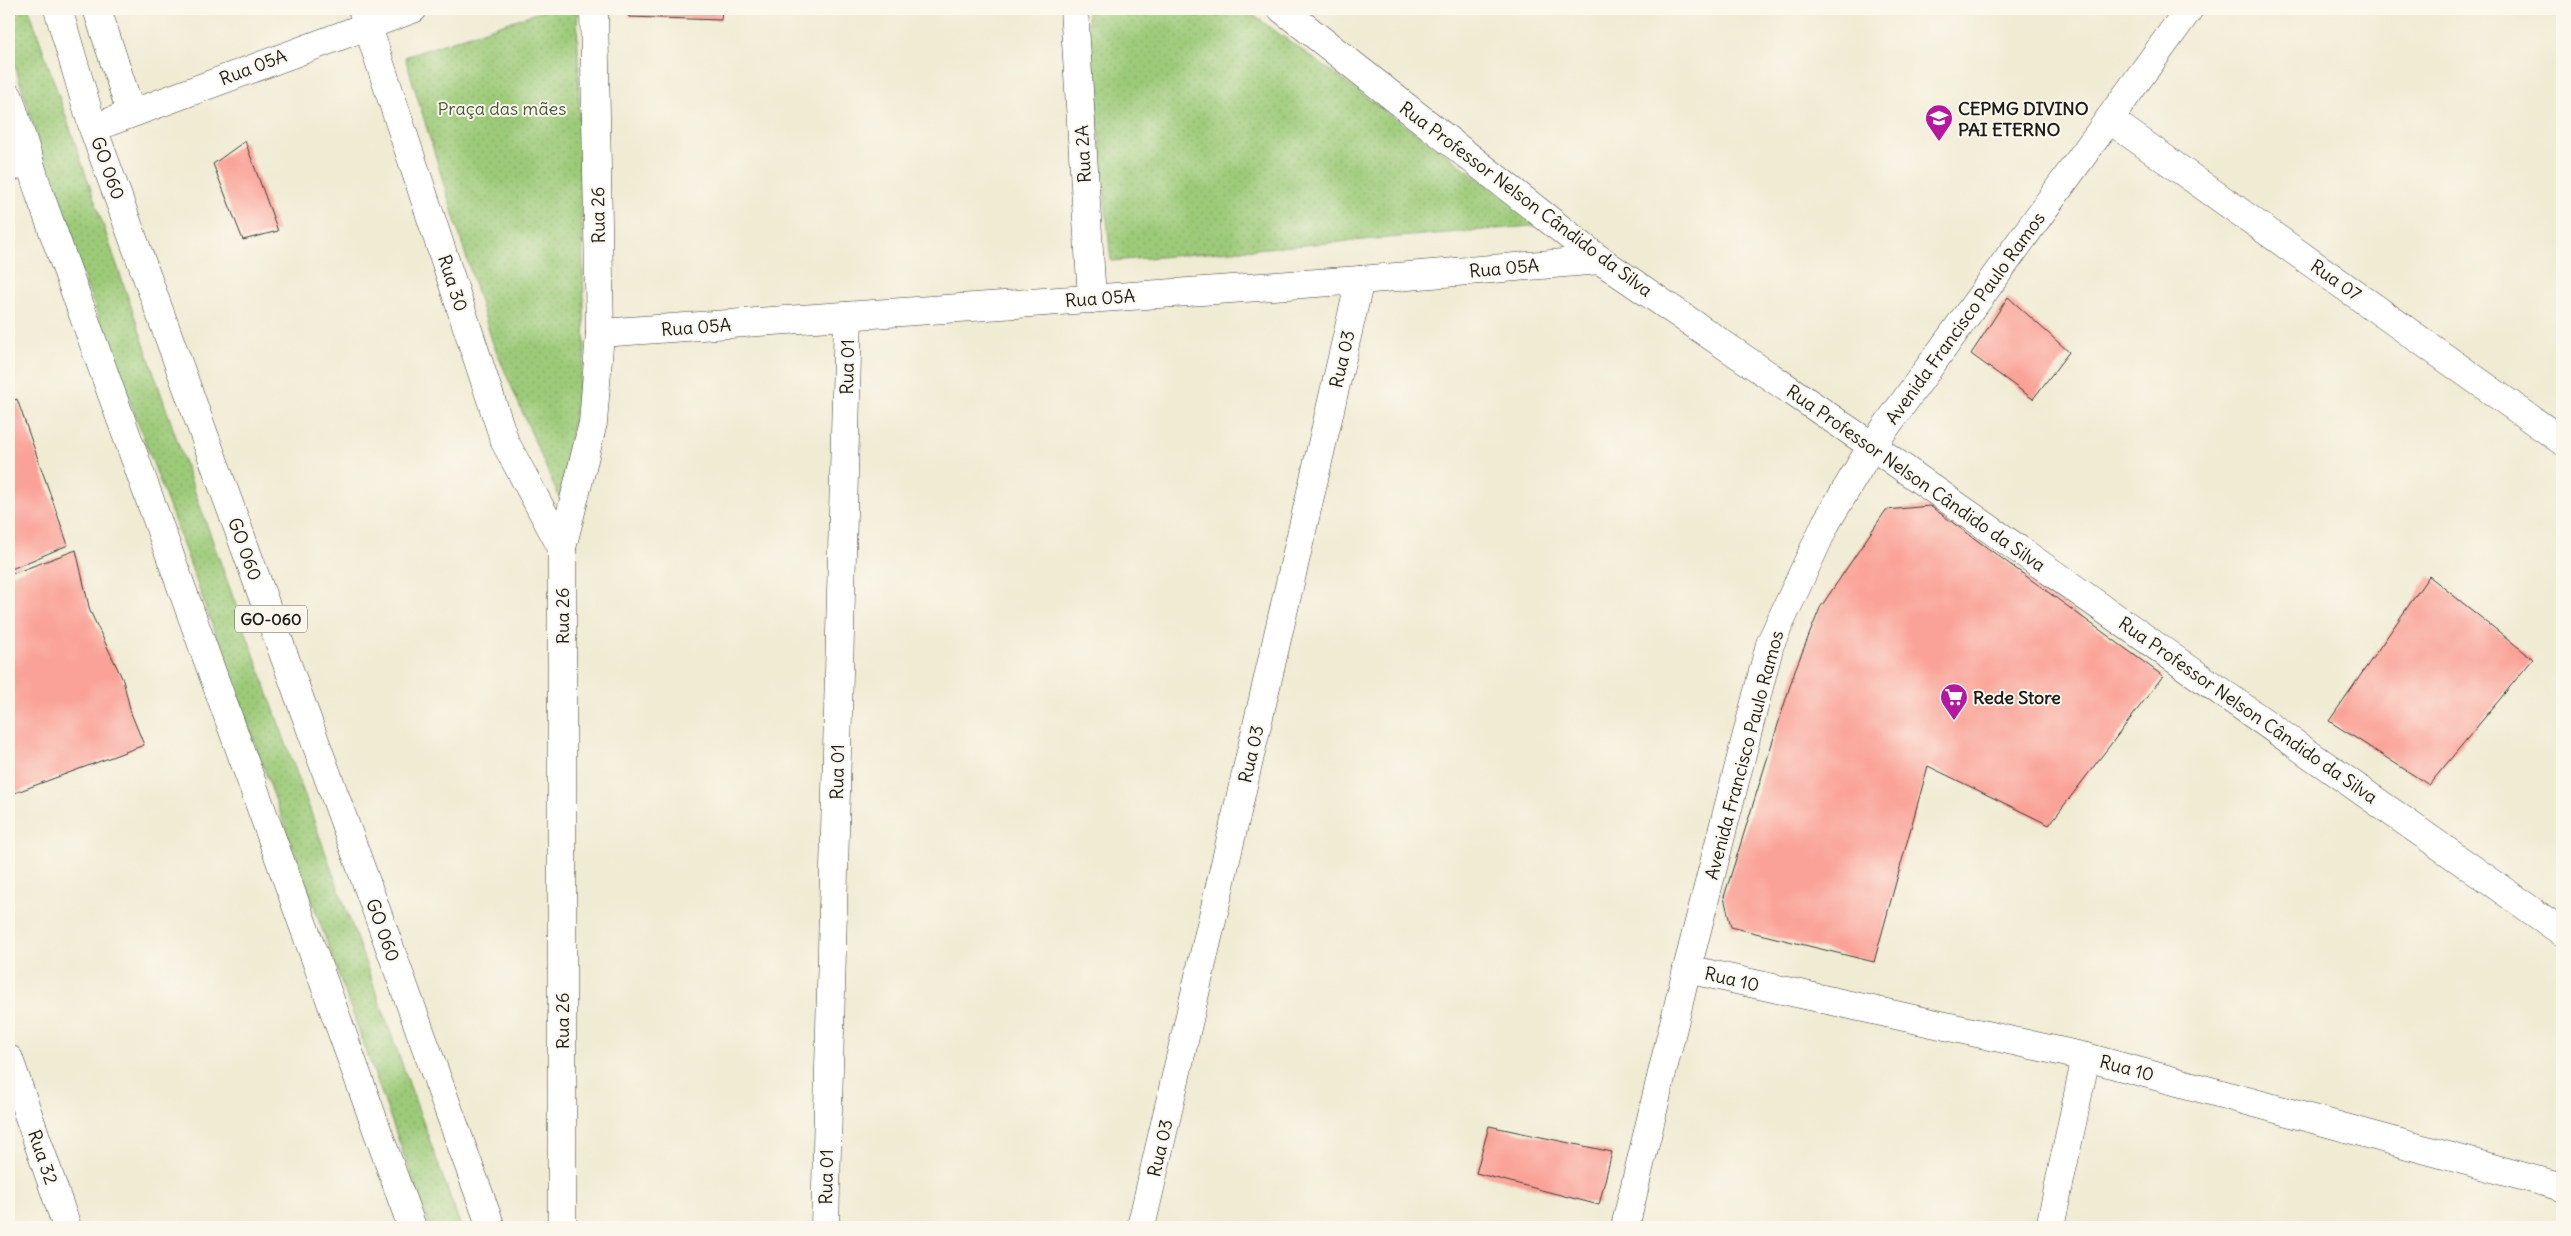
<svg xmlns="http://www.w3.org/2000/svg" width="2571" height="1236" font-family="Delius,sans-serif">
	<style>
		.park { fill: url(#park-dots); stroke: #5c734a }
		.building { fill: #faa297 }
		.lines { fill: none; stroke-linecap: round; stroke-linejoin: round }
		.minor-casing { stroke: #3c3b37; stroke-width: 29 }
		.major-casing { stroke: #3c3b37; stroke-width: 29 }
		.minor { stroke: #fff; stroke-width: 28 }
		.major { stroke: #fff; stroke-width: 28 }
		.labels { text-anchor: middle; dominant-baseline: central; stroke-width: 4; stroke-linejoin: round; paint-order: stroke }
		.shield { fill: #fbf7ec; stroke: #5f5e5a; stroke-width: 1 }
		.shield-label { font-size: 16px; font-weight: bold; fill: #1c1c1c }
		.street-label { font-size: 18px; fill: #1c1c1c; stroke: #fbf7ec }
		.park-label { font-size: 18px; fill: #49593c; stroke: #fbf7ec }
		.poi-label { font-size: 18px; font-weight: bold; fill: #1c1c1c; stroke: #fbf7ec; text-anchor: start }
	</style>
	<defs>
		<pattern id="park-dots" width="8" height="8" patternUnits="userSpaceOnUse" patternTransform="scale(1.25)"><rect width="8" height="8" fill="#9cca78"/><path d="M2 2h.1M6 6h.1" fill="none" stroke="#86ad67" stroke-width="1.8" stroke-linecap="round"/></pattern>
	</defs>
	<rect width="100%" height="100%" fill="#fbf7ec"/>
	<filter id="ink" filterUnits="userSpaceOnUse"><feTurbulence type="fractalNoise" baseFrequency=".02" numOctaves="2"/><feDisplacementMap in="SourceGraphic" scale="10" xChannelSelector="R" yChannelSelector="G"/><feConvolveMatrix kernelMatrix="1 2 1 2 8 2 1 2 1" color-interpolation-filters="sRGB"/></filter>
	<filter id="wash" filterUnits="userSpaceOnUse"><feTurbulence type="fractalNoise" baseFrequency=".0096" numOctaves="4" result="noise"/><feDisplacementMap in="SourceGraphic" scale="20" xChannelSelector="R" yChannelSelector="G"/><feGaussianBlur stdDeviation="1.12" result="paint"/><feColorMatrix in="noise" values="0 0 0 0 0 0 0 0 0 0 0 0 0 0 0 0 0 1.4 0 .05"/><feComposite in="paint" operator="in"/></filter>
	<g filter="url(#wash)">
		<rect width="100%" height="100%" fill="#f0ebd3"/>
		<g class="park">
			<polygon points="9,9 29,9 191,481 461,1227 430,1227 172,514 63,222 9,46"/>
			<polygon points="548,9 577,9 585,353 560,500 492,341 405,57"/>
			<polygon points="1087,9 1245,9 1543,225 1111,261"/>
		</g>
		<g id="blocks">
			<g class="building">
				<polygon points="628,9 722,9 721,20 629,17"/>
				<polygon points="245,141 278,231 243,240 213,164"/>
				<polygon points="2008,297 2069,352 2033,399 1971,354"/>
				<polygon points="17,399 68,545 9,570 9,402"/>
				<polygon points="1930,506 2163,676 2049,825 1928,766 1874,962 1731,927 1724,897 1795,670 1820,608 1886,510"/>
				<polygon points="76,550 90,611 123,680 131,713 144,745 9,795 9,575"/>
				<polygon points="2429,576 2533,659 2429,785 2329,721"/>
				<polygon points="1489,1126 1612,1152 1599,1205 1476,1173"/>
			</g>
		</g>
	</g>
	<g filter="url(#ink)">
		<use href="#blocks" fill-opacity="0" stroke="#3c3b37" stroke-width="1"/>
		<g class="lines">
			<g class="minor-casing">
				<g id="minor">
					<polyline points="97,9 131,113"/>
					<polyline points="362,9 505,442 562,548"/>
					<polyline points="1074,9 1092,299"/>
					<polyline points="1282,9 1600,260 1872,446 2562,932"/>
					<polyline points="2109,119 2562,441"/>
					<polyline points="93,128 413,9"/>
					<polyline points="9,168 29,159"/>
					<polyline points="600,333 1360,280 1600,260"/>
					<polyline points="1687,969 2086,1057 2562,1187"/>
					<polyline points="9,1059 67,1227"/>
					<polyline points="562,1227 562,548 593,423 600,333 594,9"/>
					<polyline points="825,1227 848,316"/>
					<polyline points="1141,1227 1360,280"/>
					<polyline points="1625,1227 1687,969 1770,644 1826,523 1872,446 2189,9"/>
					<polyline points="2050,1227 2086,1057"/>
				</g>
			</g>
			<g class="major-casing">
				<g id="major">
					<polyline points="58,9 93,128 491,1227"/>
					<polyline points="9,97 40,195 412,1227"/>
				</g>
			</g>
			<use href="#minor" class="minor"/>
			<use href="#major" class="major"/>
		</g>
	</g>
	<defs>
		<g id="school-pin" transform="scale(1.4375)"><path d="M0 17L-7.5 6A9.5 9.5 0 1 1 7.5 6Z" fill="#b5179e" stroke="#fbf7ec"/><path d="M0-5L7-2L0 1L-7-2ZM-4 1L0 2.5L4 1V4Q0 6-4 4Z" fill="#fff"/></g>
		<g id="supermarket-pin" transform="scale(1.4375)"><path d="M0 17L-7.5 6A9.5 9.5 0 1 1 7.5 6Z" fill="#b5179e" stroke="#fbf7ec"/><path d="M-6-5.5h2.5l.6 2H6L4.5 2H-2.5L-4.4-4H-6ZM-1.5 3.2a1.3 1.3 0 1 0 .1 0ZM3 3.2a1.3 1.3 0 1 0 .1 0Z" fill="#fff"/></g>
	</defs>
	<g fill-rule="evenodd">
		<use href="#school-pin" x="1939" y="118"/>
		<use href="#supermarket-pin" x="1954" y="697"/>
	</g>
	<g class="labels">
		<rect class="shield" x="235" y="605.5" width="72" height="27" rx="4"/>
		<g class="shield-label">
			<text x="271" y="619">GO-060</text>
		</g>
		<g class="street-label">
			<text transform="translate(253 67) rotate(-21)">Rua 05A</text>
			<text transform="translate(1083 154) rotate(-93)">Rua 2A</text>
			<text transform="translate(108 168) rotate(70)">GO 060</text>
			<text transform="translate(1526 199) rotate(37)">Rua Professor Nelson Cândido da Silva</text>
			<text transform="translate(598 215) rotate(-91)">Rua 26</text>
			<text transform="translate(1504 268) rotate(-5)">Rua 05A</text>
			<text transform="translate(2336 280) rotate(35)">Rua 07</text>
			<text transform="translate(453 283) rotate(72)">Rua 30</text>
			<text transform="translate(1100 298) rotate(-4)">Rua 05A</text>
			<text transform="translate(1965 318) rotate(-54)">Avenida Francisco Paulo Ramos</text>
			<text transform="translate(696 327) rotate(-4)">Rua 05A</text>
			<text transform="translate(1342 359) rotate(-77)">Rua 03</text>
			<text transform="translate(847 367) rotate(-89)">Rua 01</text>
			<text transform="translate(1916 478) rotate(35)">Rua Professor Nelson Cândido da Silva</text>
			<text transform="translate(245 549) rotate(70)">GO 060</text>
			<text transform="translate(562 616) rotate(-90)">Rua 26</text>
			<text transform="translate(2248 710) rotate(35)">Rua Professor Nelson Cândido da Silva</text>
			<text transform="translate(1251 754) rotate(-77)">Rua 03</text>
			<text transform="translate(1744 755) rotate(-75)">Avenida Francisco Paulo Ramos</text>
			<text transform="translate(837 772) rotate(-89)">Rua 01</text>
			<text transform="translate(383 930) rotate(70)">GO 060</text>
			<text transform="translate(1732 979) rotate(13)">Rua 10</text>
			<text transform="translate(562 1021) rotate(-90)">Rua 26</text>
			<text transform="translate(2127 1068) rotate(15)">Rua 10</text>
			<text transform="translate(1160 1148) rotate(-77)">Rua 03</text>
			<text transform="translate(43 1157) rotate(71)">Rua 32</text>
			<text transform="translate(826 1177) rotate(-89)">Rua 01</text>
		</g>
		<g class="park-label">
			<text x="502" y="108">Praça das mães</text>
		</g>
		<g class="poi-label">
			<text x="1958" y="108">CEPMG DIVINO<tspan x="1958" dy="21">PAI ETERNO</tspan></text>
			<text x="1973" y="697">Rede Store</text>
		</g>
	</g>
	<rect width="2571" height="1236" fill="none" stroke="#fbf7ec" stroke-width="30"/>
</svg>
